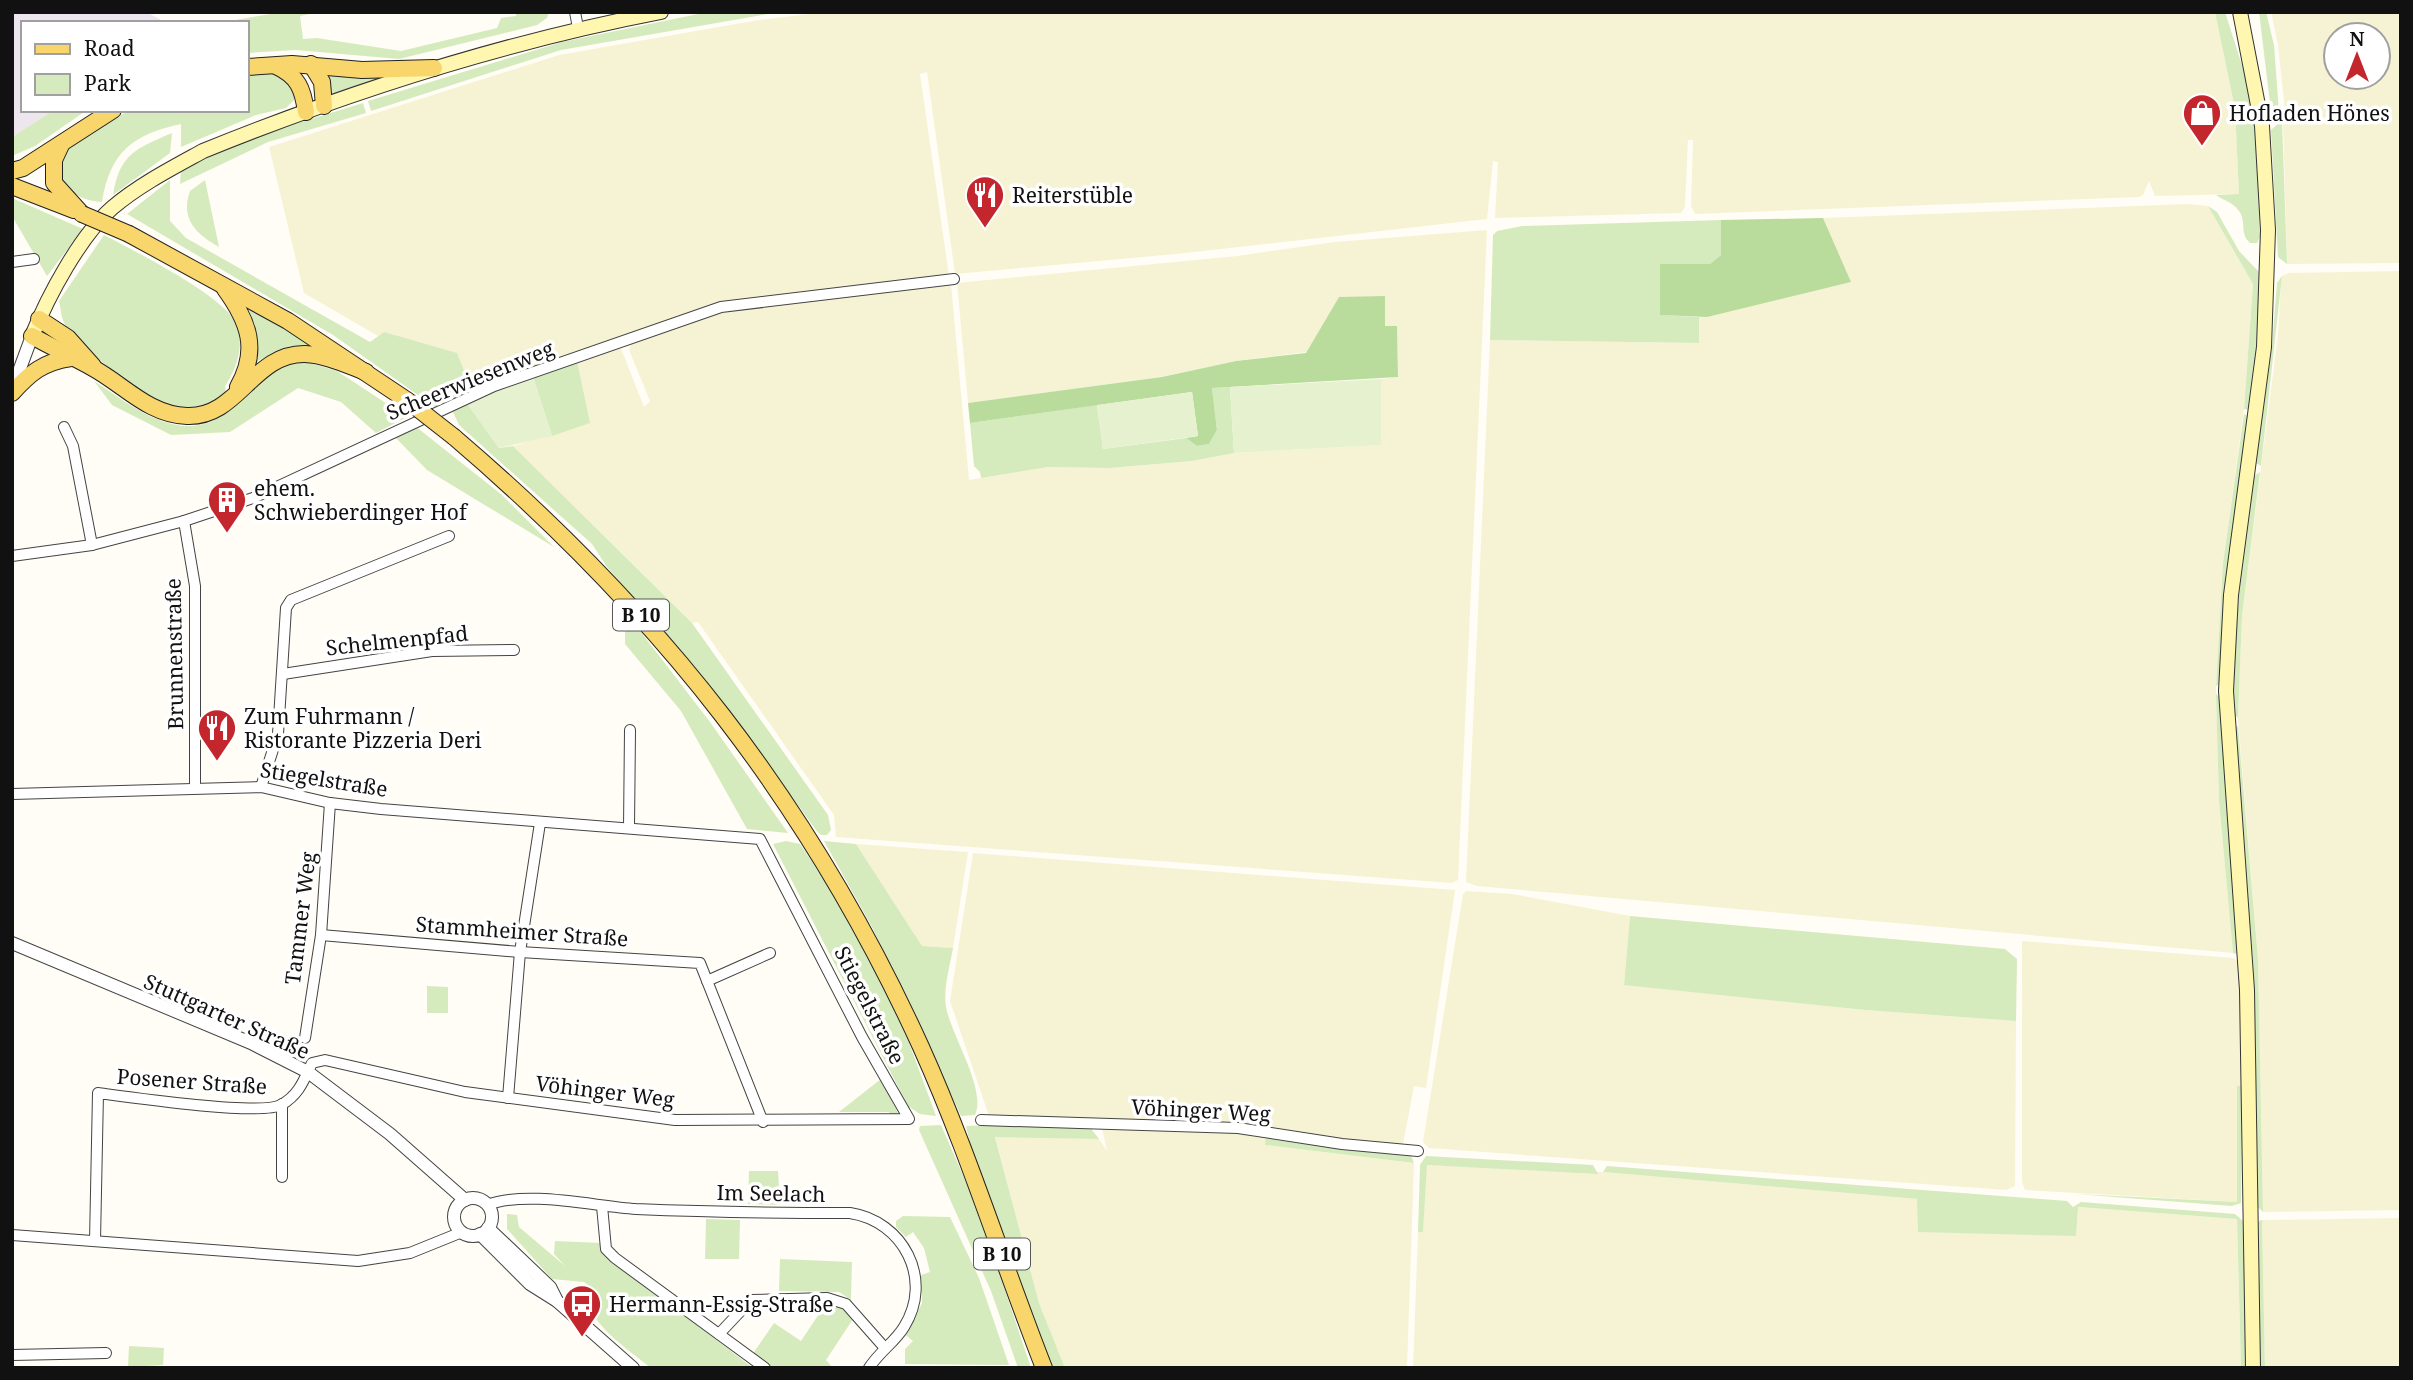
<svg xmlns="http://www.w3.org/2000/svg" width="2413" height="1380" font-family="'Noto Serif',serif">
	<style>
		.industrial { fill: #eee6ef }
		.farmland { fill: #f6f3d4; fill-rule: evenodd }
		.green { fill: #d5ebbd }
		.forest { fill: #b9dc9c }
		.pitch { fill: #e6f2cf }
		.lines { fill: none; stroke-linecap: round; stroke-linejoin: round }
		.minor-casing { stroke: #444; stroke-width: 12 }
		.tertiary-casing { stroke: #444; stroke-width: 14 }
		.secondary-casing { stroke: #333; stroke-width: 16 }
		.primary-casing { stroke: #222; stroke-width: 18 }
		.minor { stroke: #fff; stroke-width: 10 }
		.tertiary { stroke: #fff; stroke-width: 12 }
		.secondary { stroke: #fff6b0; stroke-width: 14 }
		.primary { stroke: #f9d66b; stroke-width: 16 }
		.primary-bridge-casing { stroke: #222; stroke-width: 18; stroke-linecap: butt }
		.primary-bridge { stroke: #f9d66b; stroke-width: 16 }
		.labels { text-anchor: middle; dominant-baseline: central; stroke-width: 7; stroke-linejoin: round; paint-order: stroke }
		.shield { fill: #fff; stroke: #585858; stroke-width: 2 }
		.shield-label { font-size: 19px; font-weight: bold; fill: #111 }
		.poi-label { font-size: 21px; fill: #111; stroke: #fff; text-anchor: start }
		.street-label { font-size: 21px; fill: #111; stroke: #fff }
	</style>
	<rect width="100%" height="100%" fill="#fffdf5"/>
	<polygon class="industrial" points="12,12 146,12 167,23 23,23 23,110 54,110 12,137"/>
	<g class="farmland">
		<polygon points="824,12 2215,12 2235,109 2239,194 2155,196 2149,181 2143,195 2139,197 1695,214 1691,206 1693,140 1688,140 1685,207 1681,213 1495,218 1498,162 1493,161 1487,219 1176,254 955,274 927,72 920,74 949,276 722,303 472,391 384,332 378,336 304,293 269,147 559,55 753,21"/>
		<path d="M2271,12H2401V263L2287,264L2283,120L2285,110L2278,45ZM2336,35H2378V77H2336Z"/>
		<polygon points="2188,204 2208,206 2253,284 2244,409 2223,563 2216,686 2219,801 2233,953 1477,886 1466,882 1490,340 1699,343 1699,317 1850,282 1823,218"/>
		<polygon points="1487,230 1458,880 1452,883 836,837 834,815 698,622 692,623 513,446 589,423 577,361 620,346 644,407 650,401 629,350 632,342 724,310 951,284 969,480 1048,467 1110,468 1192,461 1233,453 1381,445 1381,379 1398,377 1397,326 1385,326 1339,297 1307,352 1236,361 1162,377 968,403 957,283 1237,256 1335,242"/>
		<polygon points="2401,271 2401,1210 2263,1212 2258,959 2238,718 2242,616 2278,335 2281,282 2282,276 2289,273"/>
		<polygon points="856,844 968,852 953,948 922,946"/>
		<polygon points="973,853 1455,890 1426,1088 1414,1086 1403,1144 1343,1140 1239,1122 989,1116 950,1001"/>
		<polygon points="1466,891 1512,894 1630,916 1624,984 1865,1010 2016,1021 2015,1186 2006,1190 1429,1148 1423,1142 1463,894"/>
		<polygon points="2022,941 2233,958 2240,963 2242,1086 2237,1086 2237,1202 2025,1190 2022,1182"/>
		<polygon points="1102,1128 1226,1131 1266,1135 1266,1145 1414,1163 1407,1368 1065,1368 1039,1303 995,1136 1099,1139 1107,1151"/>
		<polygon points="1426,1165 1603,1172 1918,1199 1918,1231 2076,1236 2077,1207 2237,1219 2241,1368 1413,1368 1418,1232 1423,1232"/>
		<polygon points="2401,1218 2401,1368 2265,1368 2262,1220"/>
	</g>
	<g class="green">
		<polygon points="283,12 318,12 300,16 303,39 317,38 401,51 497,28 501,18 516,16 516,12 549,12 547,18 537,25 399,59 296,50 247,53 247,23 217,23"/>
		<polygon points="708,12 780,12 561,50 371,111 368,101 562,42"/>
		<path d="M2215,12H2225L2246,78L2256,129L2260,237L2257,243H2250C2239,233 2247,222 2239,211C2232,201 2224,201 2216,195L2239,194L2235,109Z"/>
		<polygon points="2259,12 2266,12 2274,45 2279,113 2274,115 2271,111"/>
		<polygon points="434,68 324,106 317,72"/>
		<path d="M268,71L285,73L295,86V99L286,108L256,115L181,147V124C133,134 110,152 102,202C89,201 76,197 67,187C35,154 108,122 131,110H247V74Z"/>
		<polygon points="363,103 366,113 268,142 180,184 181,170 233,143"/>
		<polygon points="54,110 87,110 35,146 12,156 12,137"/>
		<polygon points="2282,120 2287,264 2278,257 2271,130"/>
		<path d="M172,133L170,153L113,195C120,153 136,149 172,133Z"/>
		<polygon points="170,180 170,221 186,238 370,342 384,332 457,353 472,391 435,407 333,335 127,214"/>
		<path d="M205,180L219,247C196,234 180,219 190,191Z"/>
		<polygon points="12,198 83,229 47,276 12,216"/>
		<polygon points="2208,206 2217,212 2239,251 2259,272 2256,377 2250,410 2244,409 2253,284"/>
		<polygon points="1721,220 1721,255 1710,264 1660,264 1661,315 1699,317 1699,343 1490,340 1493,235 1497,231 1522,226"/>
		<path d="M104,235C131,249 228,298 237,325C244,347 237,368 225,386L226,393C216,402 202,409 188,410C154,411 87,352 66,326C61,320 61,308 59,301Z"/>
		<polygon points="2282,276 2261,466 2256,463 2272,346 2277,283"/>
		<polygon points="249,309 312,344 314,348 285,349 255,362 257,340"/>
		<path d="M303,361L337,371L407,417L376,433L341,402L298,388L230,432L171,435L112,405L94,381C130,404 175,444 220,417C233,409 242,398 253,389C269,374 281,364 303,361Z"/>
		<polygon points="577,361 590,423 552,436 533,377"/>
		<polygon points="1230,387 1234,453 1192,461 1110,468 1048,467 981,478 980,472 974,466 970,423 1097,405 1103,449 1186,438 1197,446 1209,444 1217,430 1212,388"/>
		<polygon points="467,403 499,448 513,446 692,623 828,815 831,830 827,835 821,835 816,830 729,710 607,567 592,544 459,425 452,410"/>
		<polygon points="2244,414 2248,416 2220,683 2216,686 2223,563"/>
		<polygon points="415,426 502,495 554,547 427,470 393,435"/>
		<path d="M2260,472L2242,616L2238,718L2234,714C2233,633 2242,555 2254,476Z"/>
		<polygon points="620,605 710,722 788,833 747,829 681,711 625,644 625,622 615,606"/>
		<polygon points="2216,694 2220,698 2239,953 2236,954 2233,953 2219,801"/>
		<polygon points="2238,726 2258,959 2263,1212 2257,1206 2253,960 2235,758 2235,728"/>
		<polygon points="786,841 800,844 848,916 895,1005 936,1116 920,1114 908,1106 773,844"/>
		<path d="M824,841L856,844L922,946L953,948C950,966 943,988 946,1007C951,1035 987,1090 975,1115L961,1116L872,927Z"/>
		<polygon points="1630,916 2005,949 2017,959 2016,1021 1865,1010 1624,985"/>
		<polygon points="427,986 448,987 448,1013 427,1013"/>
		<polygon points="881,1079 898,1113 890,1117 889,1112 839,1112"/>
		<polygon points="2237,1086 2242,1086 2241,1203 2232,1206 2075,1194 2237,1202"/>
		<polygon points="941,1125 979,1212 1031,1368 1018,1368 991,1291 919,1130 920,1126"/>
		<polygon points="992,1125 1089,1126 1099,1139 995,1137 1039,1303 1065,1368 1052,1368 972,1151 966,1126"/>
		<polygon points="1266,1135 1410,1153 1414,1163 1265,1145"/>
		<polygon points="1426,1156 1593,1165 1598,1174 1427,1165 1423,1232 1418,1232 1420,1165"/>
		<polygon points="1607,1166 2067,1201 2073,1207 2081,1202 2235,1214 2243,1221 2247,1368 2241,1368 2237,1219 2078,1207 2076,1236 1918,1232 1917,1199 1603,1172"/>
		<polygon points="749,1171 778,1171 780,1205 748,1204"/>
		<path d="M507,1214L517,1215L519,1227L565,1266L554,1254L555,1241L601,1243L607,1256L753,1368H651C626,1348 589,1324 583,1291L588,1285L584,1282L552,1279L507,1229Z"/>
		<polygon points="903,1216 950,1217 979,1278 1009,1365 905,1364 905,1349 913,1341 906,1335 922,1303 921,1275 930,1272 924,1248 913,1232 906,1237 896,1227 896,1221"/>
		<polygon points="706,1219 740,1220 739,1259 705,1259"/>
		<polygon points="2261,1220 2262,1220 2265,1368 2259,1368 2257,1223"/>
		<polygon points="780,1259 852,1262 851,1300 839,1292 779,1291"/>
		<polygon points="827,1302 841,1306 853,1319 826,1360 833,1368 770,1368 752,1355 774,1323 801,1341"/>
		<polygon points="129,1346 164,1348 163,1365 128,1367"/>
	</g>
	<g class="forest">
		<polygon points="1823,218 1851,282 1707,317 1660,315 1660,264 1710,264 1721,255 1721,220"/>
		<polygon points="1385,296 1385,326 1397,326 1398,377 1212,388 1217,430 1209,444 1197,446 1186,438 1198,436 1192,392 970,423 968,403 1162,377 1236,361 1306,353 1339,297"/>
	</g>
	<g class="pitch">
		<polygon points="533,377 552,436 499,448 467,403"/>
		<polygon points="1381,379 1381,445 1234,453 1230,387"/>
		<polygon points="1192,392 1198,436 1103,449 1097,405"/>
	</g>
	<g class="lines">
		<g class="minor-casing">
			<g id="minor">
				<polyline points="575,12 578,28"/>
				<polyline points="12,262 34,259"/>
				<polyline points="64,427 73,446 92,545"/>
				<polyline points="184,521 195,586 195,787"/>
				<polyline points="12,556 92,545 184,521 253,498 494,386 721,307 954,279"/>
				<polyline points="283,674 432,651 514,650"/>
				<polyline points="261,787 278,734 286,608 291,600 449,536"/>
				<path d="M12,794L261,787L330,803L381,809L760,839L862,1037L909,1119L675,1120L465,1092L325,1060L312,1063C304,1080 299,1095 281,1105C259,1116 128,1097 98,1093L95,1241"/>
				<polyline points="629,828 630,730"/>
				<polyline points="321,935 520,952 700,963 763,1122"/>
				<polyline points="707,981 770,953"/>
				<polyline points="305,1038 321,935 330,803"/>
				<polyline points="508,1098 520,952 540,823"/>
				<polyline points="981,1120 1238,1128 1342,1144 1418,1151"/>
				<polyline points="282,1177 282,1104"/>
				<path d="M487,1205C528,1190 592,1206 636,1209C707,1212 778,1213 850,1213C903,1221 934,1279 904,1327C895,1342 879,1352 869,1368"/>
				<polyline points="602,1206 606,1249 615,1258 765,1368"/>
				<polyline points="12,1235 358,1261 410,1253 462,1232"/>
				<polyline points="719,1334 751,1300 827,1298 846,1304 884,1347"/>
				<polyline points="12,1355 106,1353"/>
			</g>
		</g>
		<g class="tertiary-casing">
			<g id="tertiary">
				<polyline points="12,390 32,336"/>
				<polyline points="12,943 251,1043 308,1072 390,1134 465,1200"/>
				<circle cx="473" cy="1217" r="19"/>
				<polyline points="488,1228 550,1287 557,1301"/>
				<polyline points="480,1234 530,1284 557,1301 633,1368"/>
			</g>
		</g>
		<g class="secondary-casing">
			<g id="secondary">
				<polyline points="2240,12 2262,126 2268,230 2264,347 2231,595 2226,691 2247,990 2253,1368"/>
				<path d="M32,336C48,296 80,236 112,208C139,185 172,168 203,151C351,91 505,42 661,12"/>
			</g>
		</g>
		<g class="primary-casing">
			<g id="primary">
				<polyline points="311,64 322,82 324,106"/>
				<path d="M276,66C298,76 303,89 306,112"/>
				<polyline points="247,67 292,64 362,70 434,68"/>
				<polyline points="61,145 54,160 54,183 82,214"/>
				<polyline points="12,171 23,168 113,110"/>
				<polyline points="12,186 74,210"/>
				<polyline points="129,234 288,321 408,401"/>
				<path d="M225,289C249,322 259,350 238,387"/>
				<polyline points="39,319 68,338 93,366"/>
				<path d="M32,336C52,347 73,357 93,368C124,385 149,415 187,416C238,418 253,353 305,354C326,355 347,365 366,372"/>
				<path d="M12,393C30,373 43,362 71,358"/>
				<path d="M454,437C659,612 809,801 921,1047C968,1151 1002,1261 1044,1368"/>
			</g>
		</g>
		<use href="#minor" class="minor"/>
		<use href="#tertiary" class="tertiary"/>
		<use href="#secondary" class="secondary"/>
		<use href="#primary" class="primary"/>
		<g class="primary-bridge-casing">
			<g id="primary-bridge">
				<polyline points="82,214 129,234"/>
				<polyline points="408,401 454,437"/>
			</g>
		</g>
		<use href="#primary-bridge" class="primary-bridge"/>
	</g>
	<defs>
		<g id="shop-pin" transform="scale(2.0125)"><path d="M0 17L-7.5 6A9.5 9.5 0 1 1 7.5 6Z" fill="#c4262e" stroke="#fff"/><path d="M-5-2.5h2.3a2.7 3.5 0 0 1 5.4 0H5L5.5 6h-11ZM-1.5-2.5h3a1.5 2.3 0 0 0-3 0Z" fill="#fff"/></g>
		<g id="restaurant-pin" transform="scale(2.0125)"><path d="M0 17L-7.5 6A9.5 9.5 0 1 1 7.5 6Z" fill="#c4262e" stroke="#fff"/><path d="M-5-6h1v4h1v-4h1v4h1v-4h1v5L-1.5 .5V6h-2V.5L-5-1ZM5-6V6H3V1.5H1.5Q1.5-4 5-6Z" fill="#fff"/></g>
		<g id="building-pin" transform="scale(2.0125)"><path d="M0 17L-7.5 6A9.5 9.5 0 1 1 7.5 6Z" fill="#c4262e" stroke="#fff"/><path d="M-4-6H4V6H1V3H-1V6H-4ZM-2.5-4.3h1.7v1.8h-1.7ZM.8-4.3h1.7v1.8H.8ZM-2.5-1h1.7V.8h-1.7ZM.8-1h1.7V.8H.8Z" fill="#fff"/></g>
		<g id="bus-pin" transform="scale(2.0125)"><path d="M0 17L-7.5 6A9.5 9.5 0 1 1 7.5 6Z" fill="#c4262e" stroke="#fff"/><path d="M-5-6H5V4H4V6H2V4H-2V6H-4V4H-5ZM-3.5-4V0h7V-4ZM-3.5 1.2v1.5H-2V1.2ZM2 1.2v1.5H3.5V1.2Z" fill="#fff"/></g>
	</defs>
	<g fill-rule="evenodd">
		<use href="#shop-pin" x="2202" y="113"/>
		<use href="#restaurant-pin" x="985" y="195"/>
		<use href="#building-pin" x="227" y="500"/>
		<use href="#restaurant-pin" x="217" y="728"/>
		<use href="#bus-pin" x="582" y="1304"/>
	</g>
	<g class="labels">
		<g class="shield">
			<rect x="613" y="599.5" width="56" height="31" rx="5"/>
			<rect x="974" y="1238.5" width="56" height="31" rx="5"/>
		</g>
		<g class="shield-label">
			<text x="641" y="615">B 10</text>
			<text x="1002" y="1254">B 10</text>
		</g>
		<g class="poi-label">
			<text x="2229" y="113">Hofladen Hönes</text>
			<text x="1012" y="195">Reiterstüble</text>
			<text x="254" y="488">ehem.<tspan x="254" dy="24">Schwieberdinger Hof</tspan></text>
			<text x="244" y="716">Zum Fuhrmann /<tspan x="244" dy="24">Ristorante Pizzeria Deri</tspan></text>
			<text x="609" y="1304">Hermann-Essig-Straße</text>
		</g>
		<g class="street-label">
			<text transform="translate(470 380) rotate(-22)">Scheerwiesenweg</text>
			<text transform="translate(397 640) rotate(-6)">Schelmenpfad</text>
			<text transform="translate(174 654) rotate(-91)">Brunnenstraße</text>
			<text transform="translate(324 779) rotate(9)">Stiegelstraße</text>
			<text transform="translate(300 918) rotate(-83)">Tammer Weg</text>
			<text transform="translate(522 931) rotate(4)">Stammheimer Straße</text>
			<text transform="translate(870 1005) rotate(63)">Stiegelstraße</text>
			<text transform="translate(227 1016) rotate(24)">Stuttgarter Straße</text>
			<text transform="translate(192 1081) rotate(4)">Posener Straße</text>
			<text transform="translate(605 1091) rotate(7)">Vöhinger Weg</text>
			<text transform="translate(1201 1110) rotate(3)">Vöhinger Weg</text>
			<text transform="translate(771 1193) rotate(1)">Im Seelach</text>
		</g>
	</g>
	<rect width="2413" height="1380" fill="none" stroke="#111111" stroke-width="28"/>
	<rect x="21" y="21" width="228" height="91" fill="#ffffff" stroke="#a0a0a0" stroke-width="2"/>
	<rect x="35" y="44" width="35" height="10" fill="#f9d66b" stroke="#a0a0a0" stroke-width="2"/>
	<text x="84" y="56" font-size="21" fill="#111111">Road</text>
	<rect x="35" y="74" width="35" height="21" fill="#d5ebbd" stroke="#a0a0a0" stroke-width="2"/>
	<text x="84" y="91" font-size="21" fill="#111111">Park</text>
	<g transform="translate(2357 56)"><circle r="33" fill="#ffffff" stroke="#a0a0a0" stroke-width="2"/>
	<path d="M0-5L12 26L0 18L-12 26Z" fill="#c4262e"/>
	<text y="-10" font-size="19" font-weight="bold" text-anchor="middle" fill="#111111">N</text>
	</g>
</svg>
